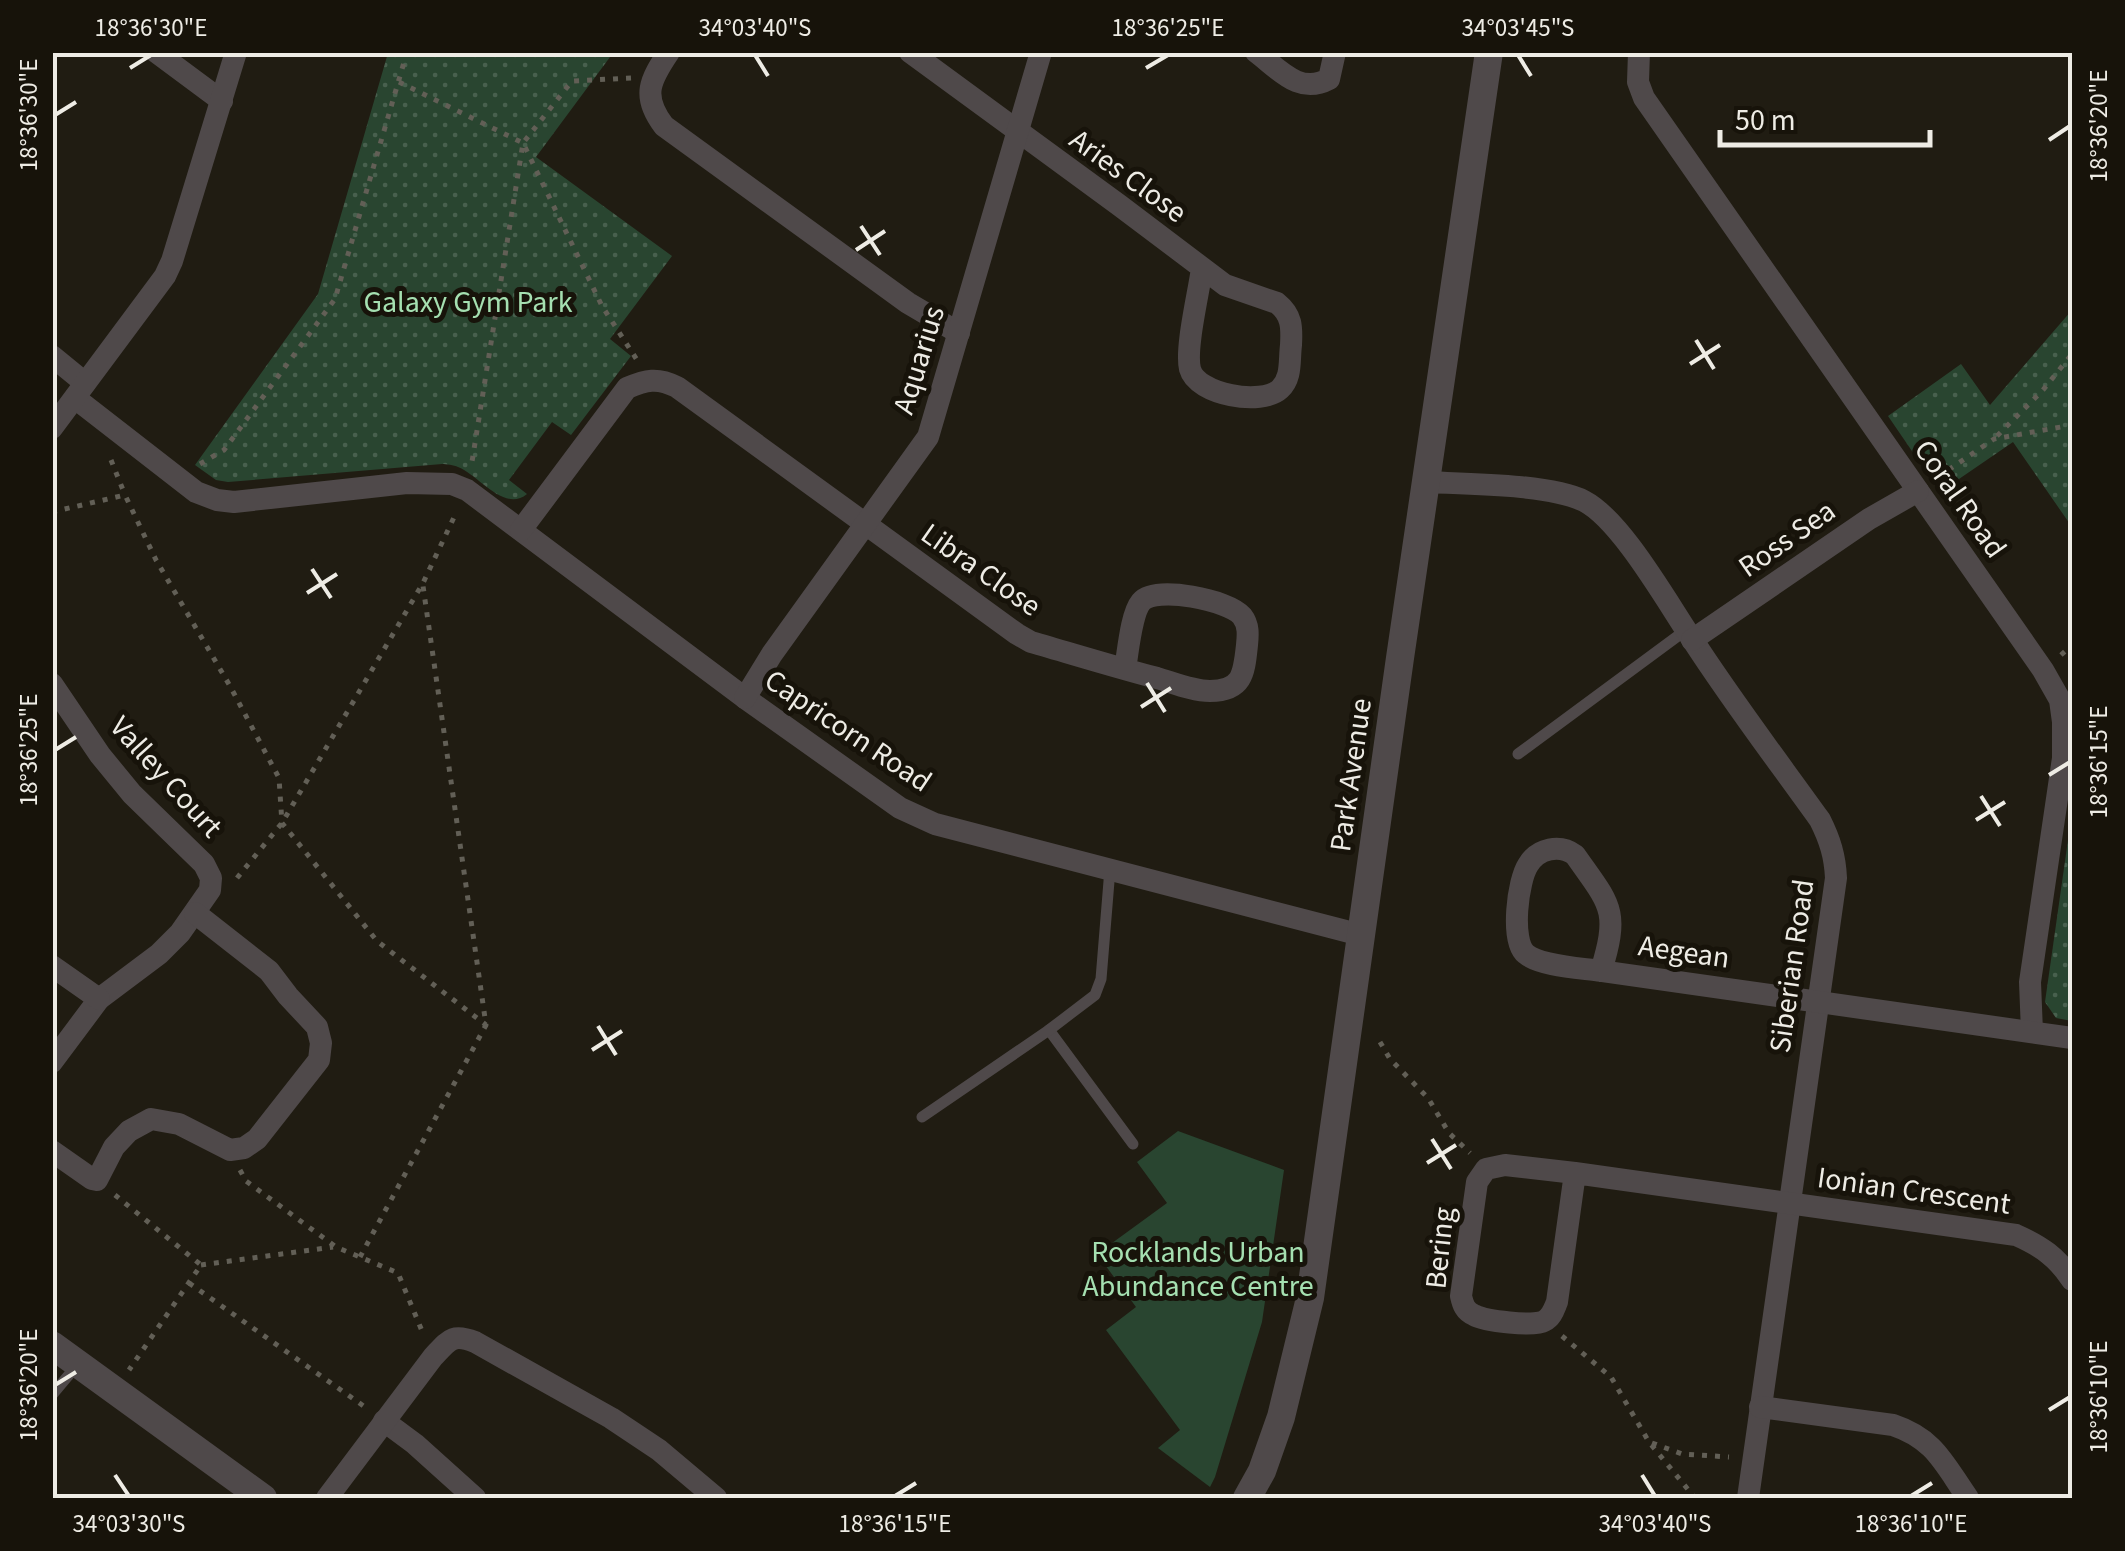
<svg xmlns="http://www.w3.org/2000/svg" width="2125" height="1551" font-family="'Source Sans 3',sans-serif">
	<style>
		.grass { fill: url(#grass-dots) }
		.garden { fill: #294530 }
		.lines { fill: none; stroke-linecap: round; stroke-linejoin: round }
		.path { stroke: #625f56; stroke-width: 5; stroke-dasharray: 5 8; stroke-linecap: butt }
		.service { stroke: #4f494a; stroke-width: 11 }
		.minor { stroke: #4f494a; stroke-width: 22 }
		.tertiary { stroke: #4f494a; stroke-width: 28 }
		.ticks { fill: none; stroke: #eeece5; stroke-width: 4 }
		.labels { text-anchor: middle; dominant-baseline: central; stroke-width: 10; stroke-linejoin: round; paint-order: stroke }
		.street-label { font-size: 30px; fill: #eeece5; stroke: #17130a }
		.park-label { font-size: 30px; fill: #a5e0b1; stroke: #17130a }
		.neatline { fill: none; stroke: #eeece5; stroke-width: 4 }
		.ticks-label { font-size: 25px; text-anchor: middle; fill: #eeece5 }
	</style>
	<defs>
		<pattern id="grass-dots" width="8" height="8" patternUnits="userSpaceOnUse" patternTransform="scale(2.5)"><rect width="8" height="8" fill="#294530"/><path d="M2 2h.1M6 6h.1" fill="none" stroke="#48604e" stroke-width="1.8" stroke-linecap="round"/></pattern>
	</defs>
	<rect width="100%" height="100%" fill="#201c12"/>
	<g class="grass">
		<path d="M388,53H613L536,157L672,256L610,339L631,356L571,435L552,422L509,480L527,494C504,513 479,475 458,467C454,465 446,464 442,464L228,482L216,480L195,465L318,294Z"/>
		<polygon points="2072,310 2072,527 2013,442 1940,492 1888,416 1961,364 1990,405"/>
		<polygon points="2072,812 2072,1021 2056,1018 2045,1002"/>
	</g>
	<polygon class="garden" points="1178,1131 1284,1170 1262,1322 1215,1477 1210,1487 1158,1448 1180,1430 1106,1330 1136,1307 1097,1254 1167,1203 1137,1162"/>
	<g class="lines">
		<g class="path">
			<polyline points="631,78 572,81 523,143 602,306 637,360"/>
			<polyline points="399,82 523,143 471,468"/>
			<polyline points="1997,436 2043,390 2072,354"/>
			<polyline points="111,460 125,495"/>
			<polyline points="200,464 224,450 335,299 407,52"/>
			<polyline points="1938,477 1994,439 2072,425"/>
			<polyline points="52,512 125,495 156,560 230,686 279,778 282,823 377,941 486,1025"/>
			<polyline points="2061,655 2072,645"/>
			<polyline points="237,878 282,823 423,583 457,511"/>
			<polyline points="1380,1042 1390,1059 1428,1098 1449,1133 1470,1153"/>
			<polyline points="240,1170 246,1181 336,1247 398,1273 422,1331"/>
			<polyline points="115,1195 201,1265 129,1370"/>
			<polyline points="360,1257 486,1025 423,586"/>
			<polyline points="201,1265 333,1247"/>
			<polyline points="189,1283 365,1407"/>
			<polyline points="1562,1336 1611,1377 1649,1442 1695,1498"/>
			<polyline points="1652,1443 1682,1454 1729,1457"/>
		</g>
		<g class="service">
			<polyline points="1518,754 1686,630"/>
			<polyline points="1049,1030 1133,1144"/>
			<polyline points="922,1117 1049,1030 1095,995 1101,979 1110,869"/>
			<polyline points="52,1395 78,1364"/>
		</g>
		<g class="minor">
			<polyline points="156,52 222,101"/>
			<path d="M669,52C650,80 641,96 664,126L908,303L959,333"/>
			<path d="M910,52L1119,205L1225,285L1277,303C1292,315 1292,327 1291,345C1289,361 1292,378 1280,389C1262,406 1197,395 1190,369C1185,348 1199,292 1202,268"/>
			<path d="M1256,52C1280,70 1299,95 1329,79L1335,52"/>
			<polyline points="1639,52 1638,82 1644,98 2043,670 2060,700 2063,722 2063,758 2030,982 2032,1032"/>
			<polyline points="52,356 85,383"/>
			<polyline points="75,398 196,492 217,500 234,502 407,483 452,484 467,490 745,698 900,808 935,824 1361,935"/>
			<polyline points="52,428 165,276 172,261 236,52"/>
			<path d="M1425,482C1466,484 1550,484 1584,501C1621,520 1667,602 1692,639C1732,701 1777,760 1820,820C1830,840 1835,856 1836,878L1748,1498"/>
			<path d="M521,530L627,388C646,380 657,377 677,387L1017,634L1031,642C1073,654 1115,667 1157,678C1174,683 1193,691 1210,691C1243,691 1244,673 1247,645C1248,635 1249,625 1242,616C1229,600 1155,585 1141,602C1131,614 1128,653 1125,669"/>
			<polyline points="1692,640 1869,519 1918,491"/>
			<polyline points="52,684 100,755 132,794 204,864 211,878 210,890 180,933 159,954 99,999 52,1062"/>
			<polyline points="745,698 772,654 928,437 1041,52"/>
			<polyline points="52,966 99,999"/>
			<path d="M1601,971C1620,909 1610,905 1575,855C1560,844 1538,848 1528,865C1518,880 1510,941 1526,954C1540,966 1582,968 1601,971L2072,1038"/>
			<polyline points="52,1151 92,1179 97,1180 114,1147 129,1131 151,1119 179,1124 230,1150 244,1148 257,1139 319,1060 321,1043 317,1027 288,996 269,971 195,913"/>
			<path d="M1575,1173L1557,1302C1554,1309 1552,1317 1544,1321C1534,1327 1485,1321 1474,1315C1465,1311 1463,1305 1461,1296L1477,1182L1486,1169L1505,1165L1575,1173L2016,1235C2041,1246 2057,1257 2072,1280"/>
			<path d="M1760,1407L1893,1425C1935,1439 1944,1464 1968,1498"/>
			<polyline points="384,1421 415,1444 475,1498"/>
			<path d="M327,1498L433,1357C449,1340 452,1333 475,1342L611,1418L659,1450L716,1498"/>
		</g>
		<g class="tertiary">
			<polyline points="52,1345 263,1498"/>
			<polyline points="1247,1498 1262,1471 1281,1417 1310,1298 1400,658 1489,52"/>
		</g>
	</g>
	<path class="ticks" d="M755,55L768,76M1518,55L1531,76M130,68L151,55M1146,68L1168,55M55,115L76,102M2049,140L2070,126M861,226L880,255M856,250L885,231M1696,340L1714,369M1690,364L1720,345M312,569L331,598M307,593L337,574M1147,683L1165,712M1141,707L1171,688M55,750L76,737M2049,775L2070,762M1981,796L2000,826M1976,820L2005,802M598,1026L616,1055M592,1050L622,1031M1432,1139L1451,1169M1427,1163L1456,1145M55,1385L76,1372M2049,1410L2070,1397M115,1475L129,1496M1642,1475L1655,1496M895,1496L916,1483M1911,1496L1932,1483"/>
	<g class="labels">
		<g class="street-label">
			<text transform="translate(1128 176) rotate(36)">Aries Close</text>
			<text transform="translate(919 360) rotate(-73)">Aquarius</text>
			<text transform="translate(1960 499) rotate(55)">Coral Road</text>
			<text transform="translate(1787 539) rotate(-35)">Ross Sea</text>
			<text transform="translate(981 570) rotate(35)">Libra Close</text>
			<text transform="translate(848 731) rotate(34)">Capricorn Road</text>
			<text transform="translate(1351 775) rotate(-82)">Park Avenue</text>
			<text transform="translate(166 777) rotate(48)">Valley Court</text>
			<text transform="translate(1684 952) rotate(8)">Aegean</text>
			<text transform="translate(1792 966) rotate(-82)">Siberian Road</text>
			<text transform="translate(1914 1191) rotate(8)">Ionian Crescent</text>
			<text transform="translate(1440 1248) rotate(-84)">Bering</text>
		</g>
		<g class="park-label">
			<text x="468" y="302">Galaxy Gym Park</text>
			<text x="1198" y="1252">Rocklands Urban<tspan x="1198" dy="34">Abundance Centre</tspan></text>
		</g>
	</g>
	<rect width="2125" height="1551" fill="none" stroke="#17130a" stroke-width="110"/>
	<path d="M1720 130v15h210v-15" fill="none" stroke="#eeece5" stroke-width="5"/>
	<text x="1735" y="130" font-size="30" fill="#eeece5" stroke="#17130a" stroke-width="8" paint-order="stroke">50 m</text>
	<rect x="55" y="55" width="2015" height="1441" class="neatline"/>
	<g class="ticks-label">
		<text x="151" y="36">18°36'30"E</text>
		<text x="755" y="36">34°03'40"S</text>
		<text x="1168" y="36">18°36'25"E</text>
		<text x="1518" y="36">34°03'45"S</text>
		<text transform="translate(28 115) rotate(-90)" y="9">18°36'30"E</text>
		<text transform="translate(2098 126) rotate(-90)" y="9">18°36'20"E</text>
		<text transform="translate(28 750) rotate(-90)" y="9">18°36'25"E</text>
		<text transform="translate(2098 762) rotate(-90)" y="9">18°36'15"E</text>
		<text transform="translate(28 1385) rotate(-90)" y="9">18°36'20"E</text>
		<text transform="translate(2098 1397) rotate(-90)" y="9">18°36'10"E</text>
		<text x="129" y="1532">34°03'30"S</text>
		<text x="895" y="1532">18°36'15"E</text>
		<text x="1655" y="1532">34°03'40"S</text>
		<text x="1911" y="1532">18°36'10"E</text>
	</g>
</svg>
